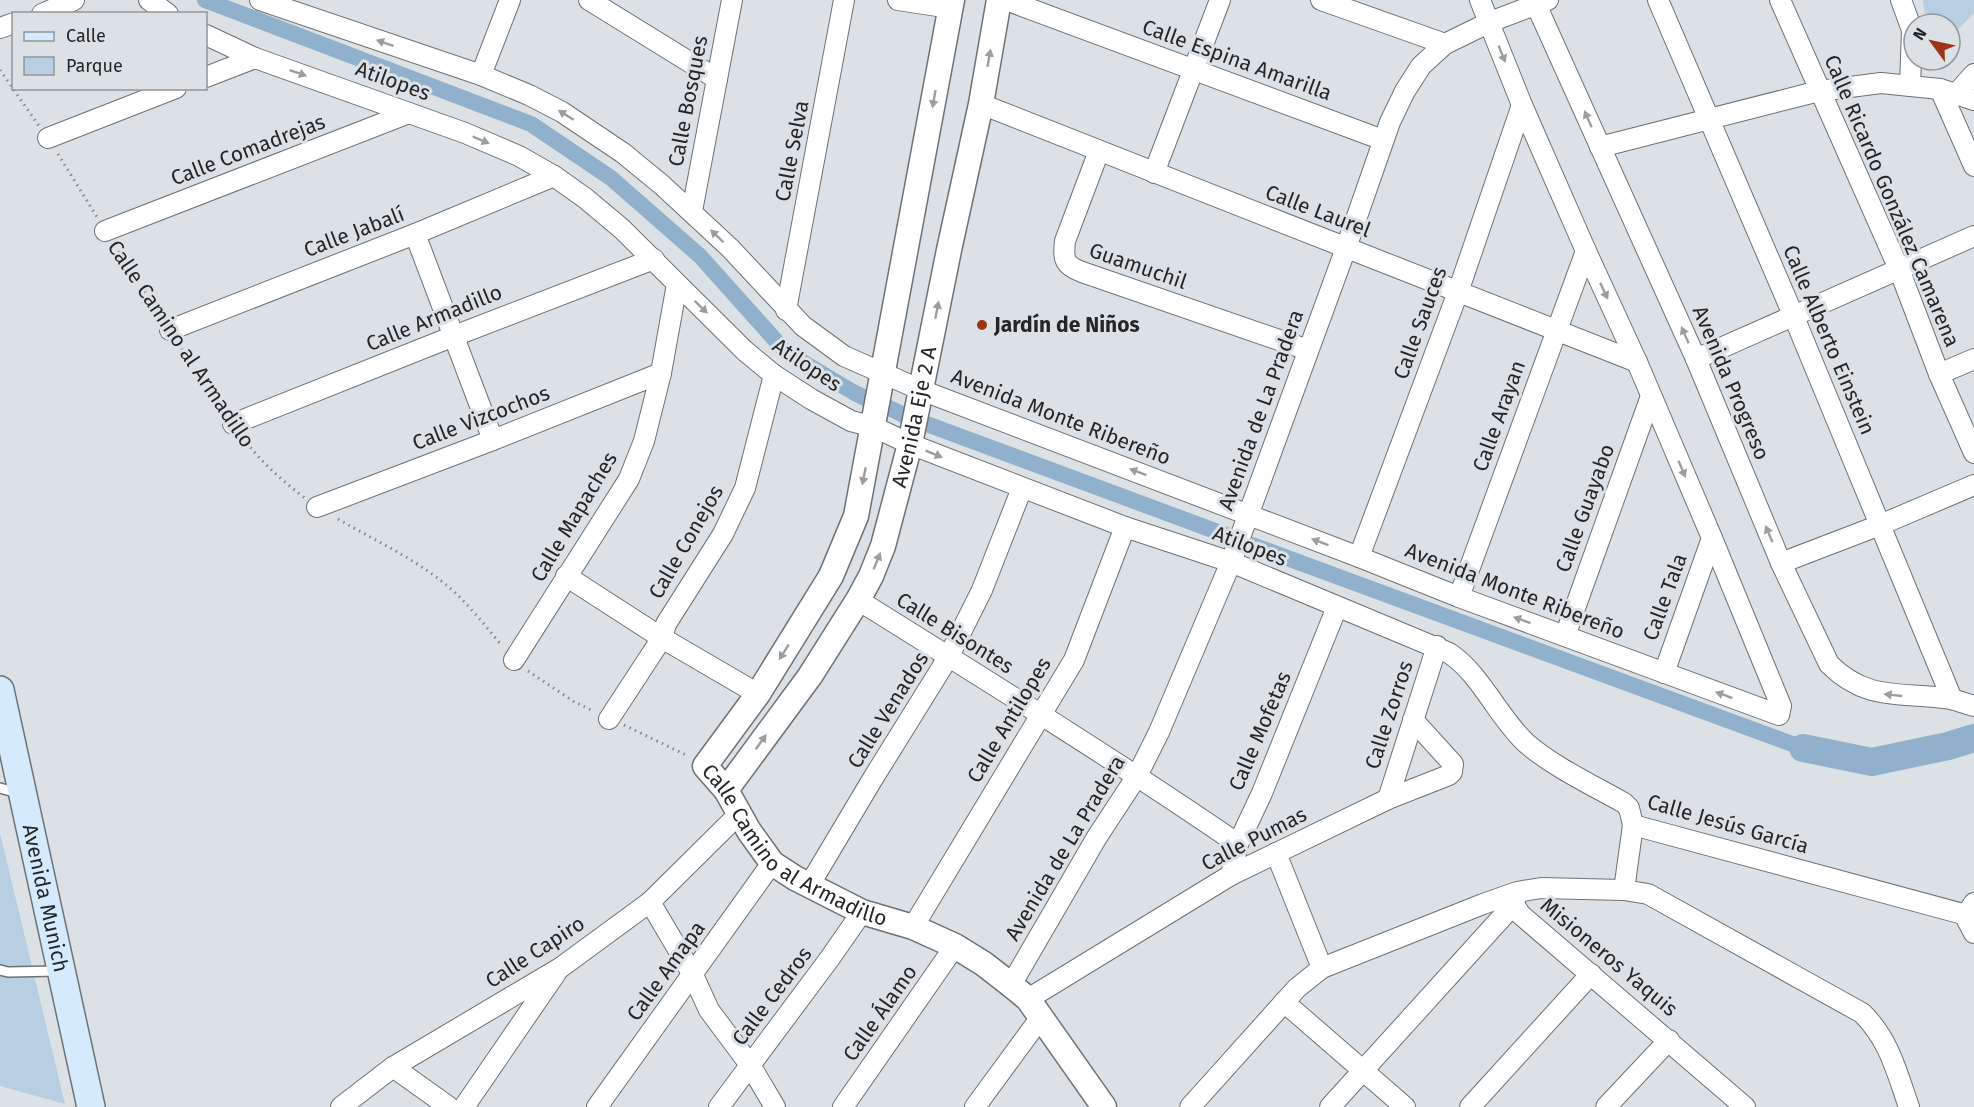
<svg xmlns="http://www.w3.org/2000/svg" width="1974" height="1107" font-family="'Fira Sans',sans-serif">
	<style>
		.green { fill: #b8cee3 }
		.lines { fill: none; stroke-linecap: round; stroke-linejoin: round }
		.canal { stroke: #91b0cb; stroke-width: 16 }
		.river { stroke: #91b0cb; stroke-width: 28 }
		.service-casing { stroke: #6e7275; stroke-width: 12 }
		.minor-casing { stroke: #6e7275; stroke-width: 22 }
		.tertiary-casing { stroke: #6e7275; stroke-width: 27 }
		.secondary-casing { stroke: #6e7275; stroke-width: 30 }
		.path { stroke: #85898b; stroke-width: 3; stroke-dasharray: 1.5 4.5; stroke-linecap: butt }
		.service { stroke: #fff; stroke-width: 9 }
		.minor { stroke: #fff; stroke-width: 20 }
		.tertiary { stroke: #fff; stroke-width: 24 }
		.secondary { stroke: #d5ebfd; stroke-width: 27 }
		.oneway { fill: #9c9d9e }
		.poi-dot { fill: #9c3517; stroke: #dce1e5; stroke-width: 2 }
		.labels { text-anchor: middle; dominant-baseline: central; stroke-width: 6; stroke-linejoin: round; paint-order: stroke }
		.street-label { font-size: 21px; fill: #242627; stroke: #dce1e5 }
		.poi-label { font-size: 21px; font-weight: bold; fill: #242627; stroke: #dce1e5; text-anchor: start }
	</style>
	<rect width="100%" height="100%" fill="#dce1e5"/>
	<g class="green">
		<polygon points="1923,0 1974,0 1974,13 1950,38 1950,24 1926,24"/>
		<polygon points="0,833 65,1104 0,1086"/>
	</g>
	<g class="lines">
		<g class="canal">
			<polyline points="205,0 531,124 611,178 700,256 786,352 853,392 869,400"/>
			<polyline points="887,407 906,416"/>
			<polyline points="924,423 1226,535"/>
			<polyline points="1252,545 1803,748"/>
		</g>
		<polyline class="river" points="1803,748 1872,762 1948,746 1974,738"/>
		<g class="service-casing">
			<g id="service">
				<polyline points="0,788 18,793"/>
				<polyline points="0,970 8,972 58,971"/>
			</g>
		</g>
		<g class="minor-casing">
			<g id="minor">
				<polyline points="149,0 168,14"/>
				<polyline points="260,0 481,75 529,95 562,112 623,153 662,185 730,248 803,326 844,356 921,390 1359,557 1459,597 1779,715 1781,706 1712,538 1637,362 1586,251 1522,105 1480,0"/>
				<polyline points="589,0 717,79"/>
				<polyline points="898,0 950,8"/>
				<polyline points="1006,0 1383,140"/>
				<polyline points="1321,0 1445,44"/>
				<path d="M1534,0L1696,359L1781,563L1829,664C1868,703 1903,691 1951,699C1959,701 1967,704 1974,706"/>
				<polyline points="1658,0 1794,317 1952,699"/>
				<polyline points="1780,0 1899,269 1939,374 1974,453"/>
				<polyline points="1901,0 1912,30 1910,86"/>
				<polyline points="42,14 74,0"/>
				<polyline points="0,28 14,23"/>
				<path d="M206,35L255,58L465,133L519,156L554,176L585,198L622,229L745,351L774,375L811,399L851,421L874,427L910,444L1125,527L1231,562L1449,653C1480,673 1498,717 1526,743C1552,766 1594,786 1624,803L1629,808L1633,825L1974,917"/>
				<polyline points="481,75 510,0"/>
				<polyline points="206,77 255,58"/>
				<polyline points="1940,89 1974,166"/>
				<polyline points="1957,93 1974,74"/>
				<polyline points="981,104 1637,362"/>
				<polyline points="48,138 176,88"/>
				<polyline points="1600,147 1819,91 1881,83 1940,89 1974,100"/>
				<path d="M1099,151L1065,241C1063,260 1064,265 1082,272L1308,350"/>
				<polyline points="1154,173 1220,0"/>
				<polyline points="692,211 732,0"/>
				<polyline points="105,231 409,113"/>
				<polyline points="415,234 493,440"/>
				<polyline points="786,310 844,0"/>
				<polyline points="170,330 415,234 554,176"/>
				<polyline points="1696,359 1974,236"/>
				<polyline points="1939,374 1974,359"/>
				<polyline points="233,424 454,336 654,259"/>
				<polyline points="317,507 493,440 661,373"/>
				<polyline points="1359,557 1458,292 1522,105"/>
				<polyline points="1781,563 1880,525 1974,485"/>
				<polyline points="566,576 662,638 758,694"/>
				<polyline points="1459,597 1586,251"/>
				<path d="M858,600C986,680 1114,759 1238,844"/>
				<polyline points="1565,636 1651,396"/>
				<polyline points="514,660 629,479 644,441 661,373 677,284"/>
				<polyline points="1664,673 1712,538"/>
				<polyline points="609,719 662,638 666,624 723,534 745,488 774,375"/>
				<polyline points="1388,799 1437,646"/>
				<polyline points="1276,853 1322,968"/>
				<polyline points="1231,875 1238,844 1262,793 1337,607"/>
				<polyline points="810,884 872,780 949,656 982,590 1022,488"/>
				<polyline points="1624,890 1633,825"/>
				<polyline points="650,902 693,975 709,1010 750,1065 775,1107"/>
				<polyline points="1974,903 1965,916 1974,933"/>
				<polyline points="1514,904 1520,914 1745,1107"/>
				<polyline points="913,927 1074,660 1125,527"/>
				<polyline points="1011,985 1097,837 1137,776 1159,732 1231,562 1346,248 1390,122 1405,91 1421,66 1445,44 1490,22 1548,0"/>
				<polyline points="1028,999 1231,875 1388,799 1449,775 1452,772 1453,764 1413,720"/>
				<polyline points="1284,1002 1405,1107"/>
				<polyline points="393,1067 449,1107"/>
				<polyline points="341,1107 393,1067 560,968 650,902 739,814"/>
				<polyline points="464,1107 556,973"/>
				<polyline points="597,1107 772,863"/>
				<polyline points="719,1107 830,958 862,912"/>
				<polyline points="843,1107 955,946"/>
				<polyline points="975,1107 1041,1017"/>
				<path d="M1190,1107L1297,988L1322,968L1483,904L1517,892L1541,888L1624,890L1648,894L1862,1013C1889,1039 1897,1073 1909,1107"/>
				<polyline points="1330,1107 1514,904 1517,893"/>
				<polyline points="1470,1107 1591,974"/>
				<polyline points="1606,1107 1669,1040"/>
			</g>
		</g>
		<g class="tertiary-casing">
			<g id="tertiary">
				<path id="s1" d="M952,0L856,516L831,576L758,694L705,766L726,790L749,831L772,863L795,878L862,912L913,927L955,946L984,964L1011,985L1028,999L1104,1107"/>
				<path id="s2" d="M726,790L810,676L858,600L871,576L883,546L910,444L949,250L981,104L999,0"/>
			</g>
		</g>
		<g class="secondary-casing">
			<g id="secondary">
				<path id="s3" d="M0,690L91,1107"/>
			</g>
		</g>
		<g class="path">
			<polyline points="0,70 39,126"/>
			<polyline points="58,154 97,217"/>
			<polyline points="115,246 160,315"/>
			<polyline points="178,344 223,410"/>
			<path d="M243,438C260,461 281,480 305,498"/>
			<path d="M338,519C374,540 412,557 445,584C466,601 484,624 502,646"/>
			<polyline points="528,671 573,701 593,711"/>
			<polyline points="624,725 688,756"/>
		</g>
		<use href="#service" class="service"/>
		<use href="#minor" class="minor"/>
		<use href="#tertiary" class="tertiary"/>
		<use href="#secondary" class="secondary"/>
	</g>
	<defs><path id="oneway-solid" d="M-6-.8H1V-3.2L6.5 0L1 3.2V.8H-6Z" transform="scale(1.5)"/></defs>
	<g class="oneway">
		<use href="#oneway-solid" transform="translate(385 43) rotate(-161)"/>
		<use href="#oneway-solid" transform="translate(1502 54) rotate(68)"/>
		<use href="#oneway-solid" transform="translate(989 58) rotate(-80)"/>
		<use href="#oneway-solid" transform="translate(298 73) rotate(19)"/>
		<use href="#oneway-solid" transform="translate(934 99) rotate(100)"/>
		<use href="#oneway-solid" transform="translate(566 115) rotate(-148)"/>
		<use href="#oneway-solid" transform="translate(1588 119) rotate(-114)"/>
		<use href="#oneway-solid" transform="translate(481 140) rotate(23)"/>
		<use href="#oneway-solid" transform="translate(717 236) rotate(-136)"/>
		<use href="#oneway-solid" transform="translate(1604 291) rotate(65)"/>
		<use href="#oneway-solid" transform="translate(701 307) rotate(44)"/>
		<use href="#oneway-solid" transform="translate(937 310) rotate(-79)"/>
		<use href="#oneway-solid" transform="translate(1685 335) rotate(-114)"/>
		<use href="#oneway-solid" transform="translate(934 454) rotate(22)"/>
		<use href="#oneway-solid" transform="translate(1682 469) rotate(67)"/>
		<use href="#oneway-solid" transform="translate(1138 472) rotate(-159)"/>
		<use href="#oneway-solid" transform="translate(864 476) rotate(101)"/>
		<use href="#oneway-solid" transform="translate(1769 534) rotate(-113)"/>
		<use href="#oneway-solid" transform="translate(1320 542) rotate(-159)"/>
		<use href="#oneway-solid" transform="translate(877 561) rotate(-68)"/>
		<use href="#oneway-solid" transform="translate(1522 620) rotate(-160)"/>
		<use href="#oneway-solid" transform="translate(784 652) rotate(122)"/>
		<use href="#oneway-solid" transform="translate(1724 695) rotate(-160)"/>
		<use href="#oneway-solid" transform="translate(1893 695) rotate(-174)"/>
		<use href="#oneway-solid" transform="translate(761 742) rotate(-54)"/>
	</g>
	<circle class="poi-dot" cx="982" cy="325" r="6"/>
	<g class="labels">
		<g class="street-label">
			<text transform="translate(1237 60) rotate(20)">Calle Espina Amarilla</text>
			<text transform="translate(393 81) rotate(20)">Atilopes</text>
			<text transform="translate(688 101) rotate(-79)">Calle Bosques</text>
			<text transform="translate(248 150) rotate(-21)">Calle Comadrejas</text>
			<text transform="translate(792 151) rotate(-79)">Calle Selva</text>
			<text transform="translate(1892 201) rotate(67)">Calle Ricardo González Camarena</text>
			<text transform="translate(1318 211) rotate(21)">Calle Laurel</text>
			<text transform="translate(354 232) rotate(-21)">Calle Jabalí</text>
			<text transform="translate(1138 266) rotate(19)">Guamuchil</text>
			<text transform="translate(434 318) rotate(-22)">Calle Armadillo</text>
			<text transform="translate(1420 323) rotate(-70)">Calle Sauces</text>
			<text transform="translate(1829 340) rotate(67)">Calle Alberto Einstein</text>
			<text transform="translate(181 344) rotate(56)">Calle Camino al Armadillo</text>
			<text transform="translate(807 365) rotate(34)">Atilopes</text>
			<text transform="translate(1731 383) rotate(67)">Avenida Progreso</text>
			<text transform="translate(1261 410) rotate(-70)">Avenida de La Pradera</text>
			<text stroke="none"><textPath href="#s2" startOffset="424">Avenida Eje 2 A</textPath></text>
			<text transform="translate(1499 416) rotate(-70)">Calle Arayan</text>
			<text transform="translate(1061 417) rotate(21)">Avenida Monte Ribereño</text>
			<text transform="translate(481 418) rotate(-21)">Calle Vizcochos</text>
			<text transform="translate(1585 508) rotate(-70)">Calle Guayabo</text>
			<text transform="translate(574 517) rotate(-59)">Calle Mapaches</text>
			<text transform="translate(686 542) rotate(-60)">Calle Conejos</text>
			<text transform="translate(1250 546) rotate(21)">Atilopes</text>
			<text transform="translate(1515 591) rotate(21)">Avenida Monte Ribereño</text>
			<text transform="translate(1665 597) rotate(-70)">Calle Tala</text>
			<text transform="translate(955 633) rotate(32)">Calle Bisontes</text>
			<text transform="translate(888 710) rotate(-58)">Calle Venados</text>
			<text transform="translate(1389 715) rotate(-72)">Calle Zorros</text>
			<text transform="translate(1009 720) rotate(-59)">Calle Antilopes</text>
			<text transform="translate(1260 731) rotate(-67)">Calle Mofetas</text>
			<text transform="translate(1728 824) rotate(16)">Calle Jesús García</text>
			<text transform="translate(1254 839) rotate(-27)">Calle Pumas</text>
			<text stroke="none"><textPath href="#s1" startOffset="942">Calle Camino al Armadillo</textPath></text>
			<text transform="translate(1065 848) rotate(-59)">Avenida de La Pradera</text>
			<text stroke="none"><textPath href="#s3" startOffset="213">Avenida Munich</textPath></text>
			<text transform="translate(535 952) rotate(-33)">Calle Capiro</text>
			<text transform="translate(1609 957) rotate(40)">Misioneros Yaquis</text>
			<text transform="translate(666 971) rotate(-54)">Calle Amapa</text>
			<text transform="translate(772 996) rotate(-53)">Calle Cedros</text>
			<text transform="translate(880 1013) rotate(-55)">Calle Álamo</text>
		</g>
		<g class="poi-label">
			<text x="994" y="325">Jardín de Niños</text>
		</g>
	</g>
	<rect x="12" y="12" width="195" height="78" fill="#dce1e5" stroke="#929699" stroke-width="1.5"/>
	<rect x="24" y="32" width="30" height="9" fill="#d5ebfd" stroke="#929699" stroke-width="1.5"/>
	<text x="66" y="42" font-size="18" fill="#242627">Calle</text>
	<rect x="24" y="57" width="30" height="18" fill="#b8cee3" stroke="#929699" stroke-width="1.5"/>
	<text x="66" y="72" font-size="18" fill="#242627">Parque</text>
	<g transform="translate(1932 42) rotate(303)"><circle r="28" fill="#dce1e5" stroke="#929699" stroke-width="1.5"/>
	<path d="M0-4.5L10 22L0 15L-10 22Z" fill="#9c3517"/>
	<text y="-9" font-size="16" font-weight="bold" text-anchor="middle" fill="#242627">N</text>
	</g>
</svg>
